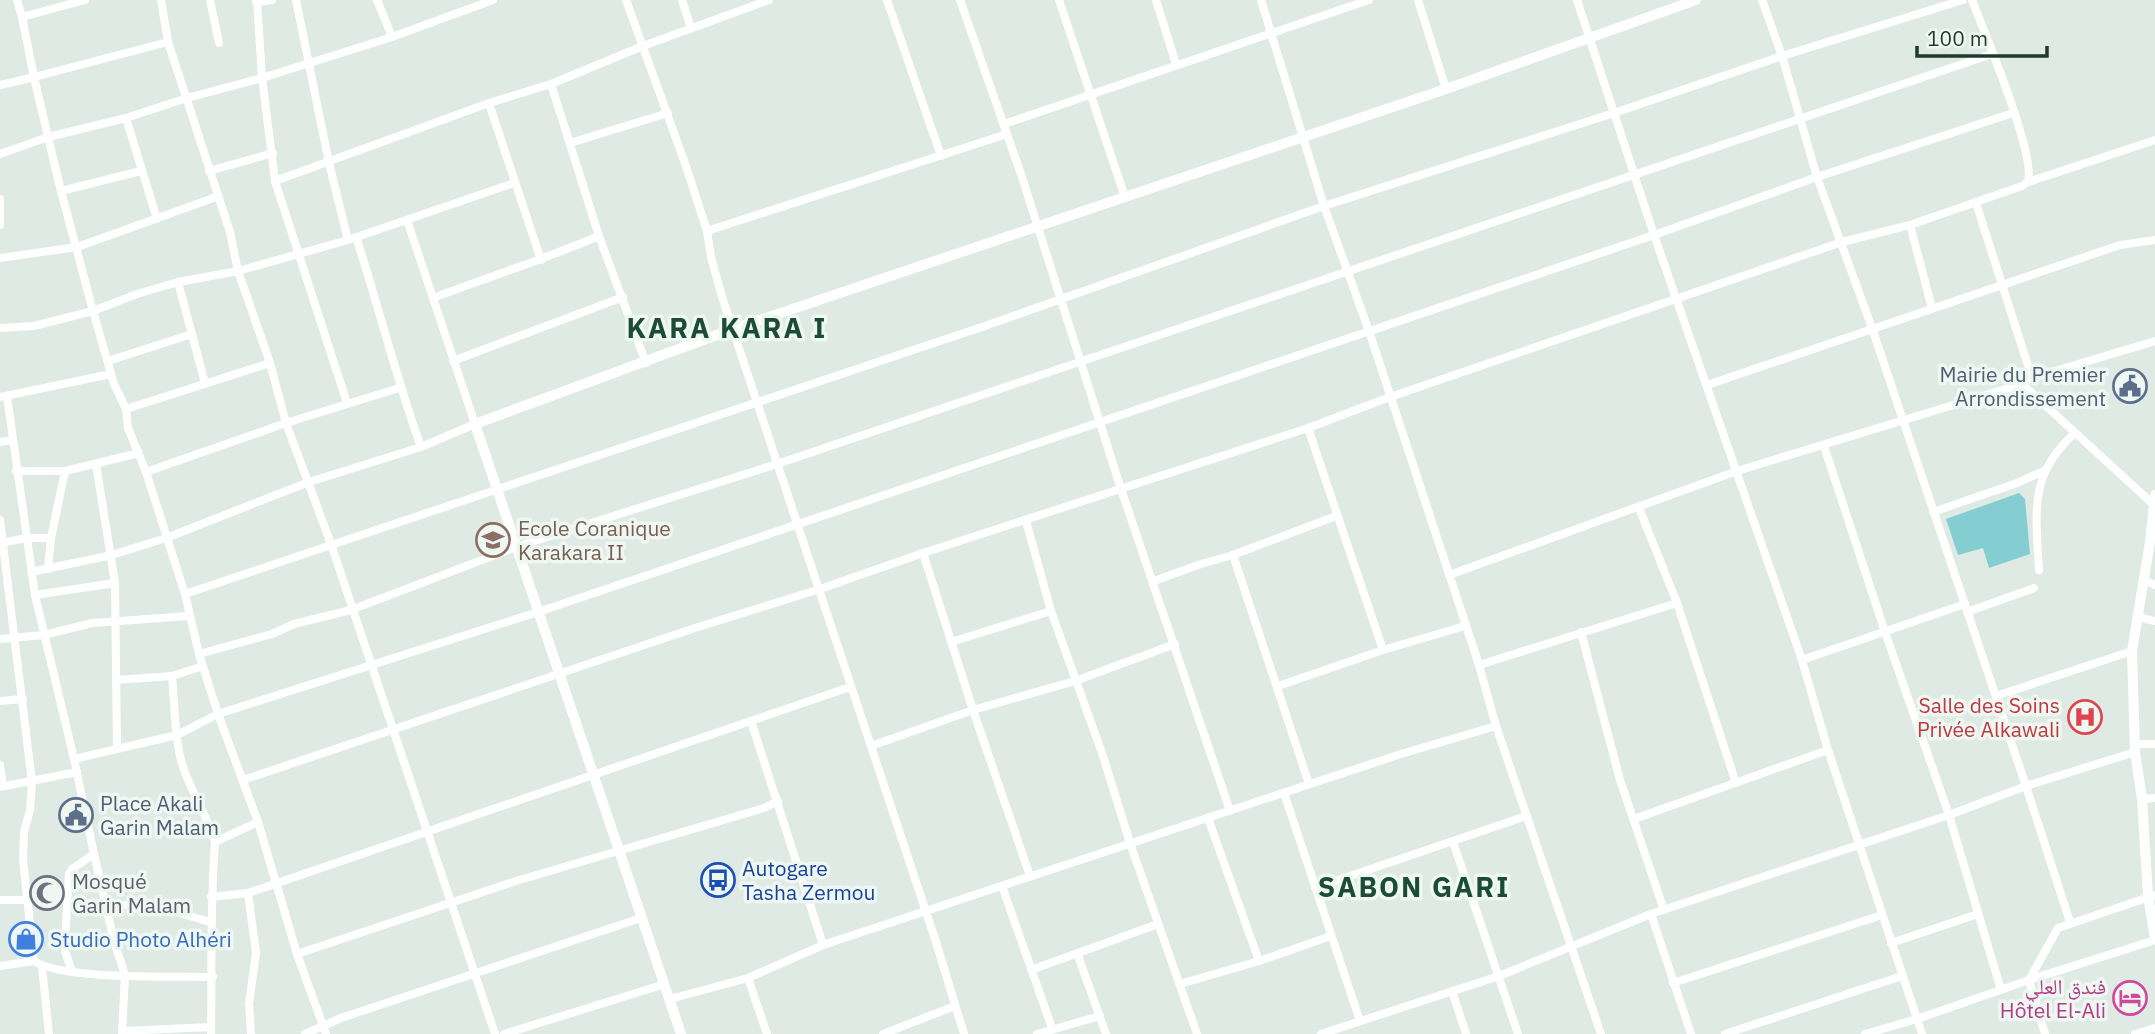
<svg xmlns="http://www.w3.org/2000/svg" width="2155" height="1034" font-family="'IBM Plex Sans','Noto Naskh Arabic',sans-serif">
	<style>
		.water { fill: #84ced1 }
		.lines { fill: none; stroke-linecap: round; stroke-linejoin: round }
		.minor { stroke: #fff; stroke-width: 8 }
		.tertiary { stroke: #fff; stroke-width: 10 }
		.labels { text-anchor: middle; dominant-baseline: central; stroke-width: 7; stroke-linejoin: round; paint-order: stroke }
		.service-label { font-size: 21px; fill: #4e5e75; stroke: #eef7f1; text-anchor: end }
		.education-label { font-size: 21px; fill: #785e54; stroke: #eef7f1; text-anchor: start }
		.health-label { font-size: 21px; fill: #be3a42; stroke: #eef7f1; text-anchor: end }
		.transit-label { font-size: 21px; fill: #164399; stroke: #eef7f1; text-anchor: start }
		.worship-label { font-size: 21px; fill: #5b616d; stroke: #eef7f1; text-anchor: start }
		.shop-label { font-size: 21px; fill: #366cbe; stroke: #eef7f1; text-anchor: start }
		.hotel-label { font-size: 21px; fill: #b23c85; stroke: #eef7f1; text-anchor: end }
		.district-label { font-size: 28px; font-weight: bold; letter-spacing: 2px; fill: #1b4c3a; stroke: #eef7f1 }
	</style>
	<rect width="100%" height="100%" fill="#deeae3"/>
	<polygon class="water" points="2019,493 2025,499 2030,554 1989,568 1983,548 1958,555 1946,519"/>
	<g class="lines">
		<g class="minor">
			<polyline points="161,0 168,42 230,232 238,271 270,363 286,423 331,544 495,1034"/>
			<polyline points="210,0 219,43"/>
			<polyline points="257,0 262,78 275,181"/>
			<polyline points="296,0 329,163 348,240"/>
			<polyline points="377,0 392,37"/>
			<polyline points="626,0 687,169 707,231 711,257 723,300 936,942 964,1034"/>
			<polyline points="682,0 691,28"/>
			<polyline points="887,0 941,156"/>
			<polyline points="960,0 1022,177 1121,489 1230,811"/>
			<polyline points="1059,0 1125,197"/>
			<polyline points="1156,0 1176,64"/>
			<polyline points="1261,0 1324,206 1369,331 1479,665 1496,726 1601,1034"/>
			<polyline points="1418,0 1446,89"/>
			<polyline points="1577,0 1654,235 1802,660 1828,750 1922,1034"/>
			<polyline points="1762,0 1782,56 1817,177 1872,328 2026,786 2070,922"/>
			<polyline points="256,2 272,0"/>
			<polyline points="22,17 85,0"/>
			<polyline points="551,84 599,236 646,363"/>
			<polyline points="0,85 34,77 22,17 17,0"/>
			<polyline points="489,103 541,260"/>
			<polyline points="126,118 157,219"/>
			<polyline points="1004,124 1369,0"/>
			<polyline points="570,143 668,113"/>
			<polyline points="0,154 48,137 34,77 168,42"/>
			<polyline points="209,171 273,153"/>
			<polyline points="2028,182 2155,140"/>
			<polyline points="61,191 48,137 126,118 187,98 262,78 392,37 493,0"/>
			<polyline points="0,199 0,225"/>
			<polyline points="1976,203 2032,378"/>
			<polyline points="1910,225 1932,308"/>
			<polyline points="707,231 1007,134"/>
			<path d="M356,237C379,307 396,378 421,447"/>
			<polyline points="0,258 77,247 219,196"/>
			<polyline points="178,282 205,383"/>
			<path d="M433,298C489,277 545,259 599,236"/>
			<polyline points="0,328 34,326 93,311 61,191 141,171"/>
			<polyline points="108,361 192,334"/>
			<polyline points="453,361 623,297"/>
			<polyline points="2022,384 2153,504"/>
			<polyline points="1707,385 2120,245 2155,240"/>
			<polyline points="7,396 35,595 74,759 94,854 72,869 69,874 65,940 65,951 72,972"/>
			<polyline points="0,397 111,374"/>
			<polyline points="347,403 275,181 489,103 551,84 643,46 769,0"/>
			<polyline points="126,409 270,363"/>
			<polyline points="1308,428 1383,650"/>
			<polyline points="0,442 13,440"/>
			<polyline points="1824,446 1885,632 1949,815 2001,990"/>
			<polyline points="96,464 115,583 117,748"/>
			<polyline points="16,471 65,471 139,453"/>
			<polyline points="146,472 286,423 399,388"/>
			<polyline points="1639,508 1677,603 1736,783"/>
			<polyline points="1933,512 2017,483 2044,471"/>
			<polyline points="0,520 32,782 30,810 24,832 23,860 34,961"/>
			<polyline points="1026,521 1051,611 1102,753 1130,843 1197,1034"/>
			<polyline points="0,543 27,538 51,538"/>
			<polyline points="923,553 973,710 1030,876"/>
			<polyline points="1233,555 1309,784"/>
			<polyline points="48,569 51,538 65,471"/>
			<path d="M2039,570C2036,513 2028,474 2075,433"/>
			<polyline points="31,572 112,555 166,538 309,482 421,447 475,424 407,220"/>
			<polyline points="1449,575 1737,471 2022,384 2032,378 2155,341"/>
			<polyline points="2144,580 2155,585"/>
			<polyline points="1154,581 1201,564 1233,555 1336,516"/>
			<polyline points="185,594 985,326 1324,206 1614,113 1782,56 1963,0"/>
			<polyline points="35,595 115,583"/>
			<polyline points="1967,612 2034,588"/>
			<polyline points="2138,617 2155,621"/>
			<polyline points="1581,632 1620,780 1664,910"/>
			<polyline points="0,639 44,635 92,623 189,616"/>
			<polyline points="951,642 1051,611"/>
			<polyline points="199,654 272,634 294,624 351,610 516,547 777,464 1992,54"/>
			<polyline points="1802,660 1965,604"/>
			<polyline points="1479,665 1677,603"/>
			<path d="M172,676C175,705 174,739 183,767C192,793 207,816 215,842"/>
			<polyline points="116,680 172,676 203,666"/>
			<polyline points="1278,686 1383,650 1465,626"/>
			<polyline points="1996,696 2132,651"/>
			<polyline points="0,701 23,699"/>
			<polyline points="751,721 823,945"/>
			<polyline points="2135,744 2155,744"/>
			<polyline points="871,746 973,710 1075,681 1175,644"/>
			<polyline points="74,759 177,735 218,714 538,612 1654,235 1817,177 2013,113"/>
			<polyline points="0,765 3,786"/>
			<path d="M243,780L698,627L820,589L923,553L1308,428L1390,397L1842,242L1910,225L2022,186L2028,182C2036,154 1985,34 1972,0"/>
			<polyline points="0,787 77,772"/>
			<polyline points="1284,793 1360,1021"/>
			<polyline points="2142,799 2155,798"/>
			<polyline points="1208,818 1259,961"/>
			<polyline points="1634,819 1828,750"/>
			<polyline points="1453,842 1518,1034"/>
			<polyline points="94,854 114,941 125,975 122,1034"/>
			<polyline points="1002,886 1052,1028"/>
			<polyline points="1315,888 1526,816"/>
			<polyline points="248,893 256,953 249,1004 251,1034"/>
			<polyline points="211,897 248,893 850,687"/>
			<polyline points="0,900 27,900"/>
			<polyline points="68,905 145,905 166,909 210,922"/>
			<polyline points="1651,914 1691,1034"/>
			<polyline points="1891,943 1978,914"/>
			<polyline points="1077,953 1106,1034"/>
			<polyline points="297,954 516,881 764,808 778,801"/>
			<path d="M0,966L34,961C61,980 175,976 213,977"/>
			<polyline points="42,967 49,1034"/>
			<polyline points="1031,970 1158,924"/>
			<polyline points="748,978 767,1034"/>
			<polyline points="1673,983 1882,915"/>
			<polyline points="1180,984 1259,961 1331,936"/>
			<polyline points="1452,991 1466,1034"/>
			<polyline points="670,999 748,978 823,945 1401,754 1496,726"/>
			<polyline points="122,1031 211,1027"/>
			<path d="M211,1034C212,970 210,906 215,842L258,822"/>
			<polyline points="305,1034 341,1018 641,918"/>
			<polyline points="326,1034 297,954 258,822 218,714 199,654 185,594 146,472 128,428 126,409 114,384 93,311 137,294 178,282 238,271 348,240 514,183"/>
			<polyline points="504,1034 665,984"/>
			<polyline points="883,1034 955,1006"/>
			<polyline points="1037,1034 1100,1016"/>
			<polyline points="1321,1034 1499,976 1651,914 1949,815 2026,786 2135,752"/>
			<polyline points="1725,1034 1902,976"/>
			<polyline points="1865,1034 1917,1019 2029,980 2155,940"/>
			<polyline points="2045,1034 2029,980 2058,928 2155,895"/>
			<polyline points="2135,1034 2155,1028"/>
		</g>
		<g class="tertiary">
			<polyline points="2155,495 2150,542 2132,651 2135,752 2142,799 2148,896 2155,938"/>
			<polyline points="681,1034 475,424 733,329 1446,89 1696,0"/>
		</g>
	</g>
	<defs>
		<g id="civic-ring" transform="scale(1.75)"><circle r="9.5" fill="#eef7f1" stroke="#5c6f8a" stroke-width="1.5"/><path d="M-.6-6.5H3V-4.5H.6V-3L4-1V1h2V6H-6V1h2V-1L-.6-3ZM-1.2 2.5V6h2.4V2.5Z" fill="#5c6f8a"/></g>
		<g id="school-ring" transform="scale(1.75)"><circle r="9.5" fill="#eef7f1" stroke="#8d6e63" stroke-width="1.5"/><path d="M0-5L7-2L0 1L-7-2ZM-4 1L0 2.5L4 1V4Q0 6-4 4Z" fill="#8d6e63"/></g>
		<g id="hospital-ring" transform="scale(1.75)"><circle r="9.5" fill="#eef7f1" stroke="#e0444e" stroke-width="1.5"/><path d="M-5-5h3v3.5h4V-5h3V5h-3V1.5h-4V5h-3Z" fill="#e0444e"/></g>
		<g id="bus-ring" transform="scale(1.75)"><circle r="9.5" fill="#eef7f1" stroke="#1a4fb4" stroke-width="1.5"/><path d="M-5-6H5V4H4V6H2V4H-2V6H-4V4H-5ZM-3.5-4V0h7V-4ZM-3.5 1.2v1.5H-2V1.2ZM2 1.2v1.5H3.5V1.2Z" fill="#1a4fb4"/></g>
		<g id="mosque-ring" transform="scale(1.75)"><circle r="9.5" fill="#eef7f1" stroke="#6b7280" stroke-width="1.5"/><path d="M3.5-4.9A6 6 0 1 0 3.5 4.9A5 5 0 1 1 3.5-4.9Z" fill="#6b7280"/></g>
		<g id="shop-ring" transform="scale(1.75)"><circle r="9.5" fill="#eef7f1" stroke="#3f7fe0" stroke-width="1.5"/><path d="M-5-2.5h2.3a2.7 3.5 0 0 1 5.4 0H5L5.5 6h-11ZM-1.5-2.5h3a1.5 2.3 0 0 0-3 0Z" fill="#3f7fe0"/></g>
		<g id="hotel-ring" transform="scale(1.75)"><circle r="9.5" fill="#eef7f1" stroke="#d1479c" stroke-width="1.5"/><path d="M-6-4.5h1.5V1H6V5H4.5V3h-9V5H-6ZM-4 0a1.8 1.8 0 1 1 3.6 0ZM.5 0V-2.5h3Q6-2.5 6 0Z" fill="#d1479c"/></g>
	</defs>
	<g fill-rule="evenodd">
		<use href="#civic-ring" x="2130" y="386"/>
		<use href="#school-ring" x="493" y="540"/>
		<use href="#hospital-ring" x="2085" y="717"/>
		<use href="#civic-ring" x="76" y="815"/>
		<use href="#bus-ring" x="718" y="880"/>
		<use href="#mosque-ring" x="47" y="893"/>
		<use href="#shop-ring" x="26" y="939"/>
		<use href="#hotel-ring" x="2130" y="998"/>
	</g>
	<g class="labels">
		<g class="service-label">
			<text x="2106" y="374">Mairie du Premier<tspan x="2106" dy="24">Arrondissement</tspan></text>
			<text x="100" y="803" text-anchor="start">Place Akali<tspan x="100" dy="24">Garin Malam</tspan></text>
		</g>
		<g class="education-label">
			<text x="518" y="528">Ecole Coranique<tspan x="518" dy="24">Karakara II</tspan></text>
		</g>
		<g class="health-label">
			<text x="2060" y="705">Salle des Soins<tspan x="2060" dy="24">Privée Alkawali</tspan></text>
		</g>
		<g class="transit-label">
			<text x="742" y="868">Autogare<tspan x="742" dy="24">Tasha Zermou</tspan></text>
		</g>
		<g class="worship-label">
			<text x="72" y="881">Mosqué<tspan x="72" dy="24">Garin Malam</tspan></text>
		</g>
		<g class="shop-label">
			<text x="50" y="939">Studio Photo Alhéri</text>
		</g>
		<g class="hotel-label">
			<text x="2106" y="986">فندق العلي<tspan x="2106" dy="24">Hôtel El-Ali</tspan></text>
		</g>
		<g class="district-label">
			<text x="727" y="327">KARA KARA I</text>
			<text x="1414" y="886">SABON GARI</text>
		</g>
	</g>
	<path d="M1917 46v10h130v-10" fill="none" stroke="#1f3a2f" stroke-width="3.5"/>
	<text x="1927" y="46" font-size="21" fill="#1f3a2f" stroke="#eef7f1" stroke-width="5" paint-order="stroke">100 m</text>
</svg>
